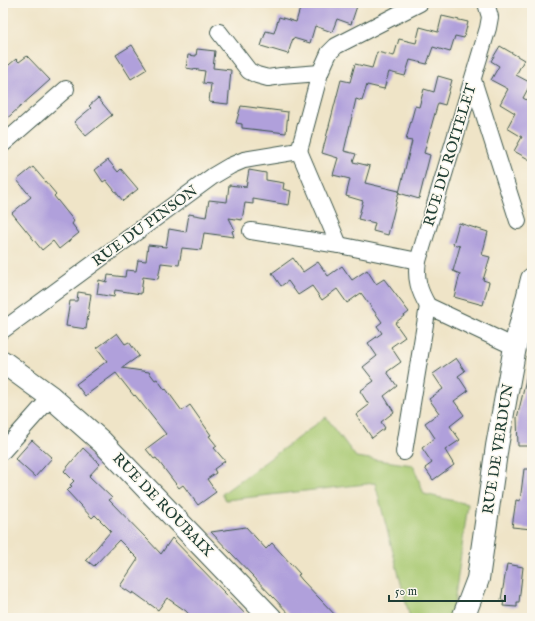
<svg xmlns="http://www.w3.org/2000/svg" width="535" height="621" font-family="'IM FELL English',serif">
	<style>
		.green { fill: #a9c972; stroke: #648353 }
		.building { fill: #b0a0db }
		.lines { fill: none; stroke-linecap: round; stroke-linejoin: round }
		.street-casing { stroke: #3e564a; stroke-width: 18 }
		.secondary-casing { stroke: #3e564a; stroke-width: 24 }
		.street { stroke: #fff; stroke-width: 16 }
		.secondary { stroke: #fff; stroke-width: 22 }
		.labels { text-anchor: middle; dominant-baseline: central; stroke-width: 3; stroke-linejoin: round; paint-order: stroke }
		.street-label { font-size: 15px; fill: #1f3d34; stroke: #fbf7ec }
	</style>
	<rect width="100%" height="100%" fill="#fbf7ec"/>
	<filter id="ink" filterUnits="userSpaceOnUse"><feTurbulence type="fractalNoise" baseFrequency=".025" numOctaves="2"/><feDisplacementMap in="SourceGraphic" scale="8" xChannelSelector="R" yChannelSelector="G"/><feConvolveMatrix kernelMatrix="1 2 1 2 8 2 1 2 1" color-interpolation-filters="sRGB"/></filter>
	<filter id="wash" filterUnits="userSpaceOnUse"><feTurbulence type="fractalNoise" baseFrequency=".012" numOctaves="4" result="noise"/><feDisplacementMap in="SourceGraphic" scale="16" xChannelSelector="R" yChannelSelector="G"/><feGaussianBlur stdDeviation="0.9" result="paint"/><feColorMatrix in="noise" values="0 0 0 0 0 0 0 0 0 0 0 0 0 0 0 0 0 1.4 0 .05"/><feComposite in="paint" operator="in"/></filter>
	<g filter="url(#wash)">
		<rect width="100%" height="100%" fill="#efe4c7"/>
		<polygon class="green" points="326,417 356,457 413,465 424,494 468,504 452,618 410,618 375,483 226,500 222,494"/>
		<g id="blocks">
			<g class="building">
				<polygon points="311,3 358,3 351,24 337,19 332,32 315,26 310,43 293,38 288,54 261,46 266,31 274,33 279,17 296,22 301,5 310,8"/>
				<polygon points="442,16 468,22 464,38 455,36 450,52 433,47 427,64 410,60 405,76 389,72 384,89 367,85 362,101 356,99 344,151 356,154 353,162 370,166 365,183 399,191 388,235 373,231 375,223 358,219 363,201 346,196 350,179 333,175 338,158 322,153 341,80 350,82 355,64 372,68 377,52 394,56 399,39 416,43 420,27 438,32"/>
				<polygon points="132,45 147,69 131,79 116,55"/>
				<polygon points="500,46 524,60 516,75 531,83 523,98 532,103 532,161 514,151 522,137 507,128 515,113 500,104 508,89 491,80 499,66 491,61"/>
				<polygon points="197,49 215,51 213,68 231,70 228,104 209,102 211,84 203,83 205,71 186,68 188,55 196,56"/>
				<polygon points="27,56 50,80 3,122 3,70 16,59 19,62"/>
				<polygon points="438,76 452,80 445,105 438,103 433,120 424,153 430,155 419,199 399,193 412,141 406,140 415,106 419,107 424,89 434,92"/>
				<polygon points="98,98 112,115 86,136 74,122 91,108 89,106"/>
				<polygon points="241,106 288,112 286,133 242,128 242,124 236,123"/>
				<polygon points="108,160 118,172 121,169 138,189 123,201 106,180 103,182 95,170"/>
				<polygon points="33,167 56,194 54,196 74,221 72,224 79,233 59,249 53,241 42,250 12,213 31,197 17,180"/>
				<polygon points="249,170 266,173 266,180 284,183 283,189 291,191 289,205 253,199 253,204 245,203 242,220 229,218 235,230 232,231 234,237 204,233 201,250 182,248 179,265 161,263 158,279 143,277 141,294 115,290 114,297 97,294 99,280 107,282 108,275 125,277 126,270 136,271 138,260 146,261 148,245 166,247 169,229 186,232 189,214 206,217 209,200 227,202 229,185 246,187"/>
				<polygon points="459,223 488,232 482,255 490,257 483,280 489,282 483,305 454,297 460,274 453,271 460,246 453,244"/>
				<polygon points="293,258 303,272 318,262 328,276 342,266 352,280 367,270 376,284 384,279 409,312 395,323 405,337 391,347 401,362 387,372 397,386 384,396 394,412 381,422 385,428 372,438 356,415 369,405 360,391 374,381 363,367 377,356 368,343 382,333 377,326 382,322 361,293 347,303 337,289 322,300 312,286 298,295 288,281 281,286 272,273"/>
				<polygon points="78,292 91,294 86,329 66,326 70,301 77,301"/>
				<polygon points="117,333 125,344 129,342 139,356 122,368 149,372 155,380 157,379 165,390 166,389 182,411 190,405 211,435 209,436 217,446 214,448 225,461 214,469 216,473 207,479 216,492 198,505 183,485 179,488 156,458 154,459 146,449 166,434 135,395 134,396 116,373 85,396 76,384 107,361 97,348"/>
				<polygon points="456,358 465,371 458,376 468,391 454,401 464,415 450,426 460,440 445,450 454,465 433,480 425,468 432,463 422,448 435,438 425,423 439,413 429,399 443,389 433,374"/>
				<polygon points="527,376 532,376 532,446 518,446 517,418"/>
				<polygon points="32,440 52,458 35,477 15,459"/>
				<polygon points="83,448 100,464 89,476 112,498 109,500 147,539 161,554 172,538 249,618 192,618 186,611 167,598 158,610 133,592 132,594 120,586 138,559 119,540 94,566 86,560 111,531 95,515 92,518 67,491 72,486 70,485 74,481 64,471"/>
				<polygon points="524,469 532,469 532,529 512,527 516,500 520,501"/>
				<polygon points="246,527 266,549 272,543 300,574 298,575 302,580 338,618 293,618 211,532"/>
				<polygon points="507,564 523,567 519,602 517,602 517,607 503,606 504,600 501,600"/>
			</g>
		</g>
	</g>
	<g filter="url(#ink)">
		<use href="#blocks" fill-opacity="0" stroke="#3e564a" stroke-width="1"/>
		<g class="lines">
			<g class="street-casing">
				<g id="street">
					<path d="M486,3L490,17L488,28L418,261C415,278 419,291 428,306L515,347"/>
					<polyline points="219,32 249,71 257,75 268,78 281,76 320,73"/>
					<polyline points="473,80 518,221"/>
					<polyline points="3,144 66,89"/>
					<polyline points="251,231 339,245 299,151"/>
					<polyline points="339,245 418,261"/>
					<polyline points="3,330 213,176 230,166 244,160 299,151 320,73 329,53 336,46 420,3"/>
					<polyline points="3,451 51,397"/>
					<polyline points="404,452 428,306"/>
				</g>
			</g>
			<g class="secondary-casing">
				<g id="secondary">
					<polyline points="3,362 51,397 102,442 271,618"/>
					<polyline points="463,618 478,579 497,446 515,347 532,279"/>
				</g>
			</g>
			<use href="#street" class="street"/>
			<use href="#secondary" class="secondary"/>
		</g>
	</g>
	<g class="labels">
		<g class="street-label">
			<text transform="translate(450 155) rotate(-73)">RUE DU ROITELET</text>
			<text transform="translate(145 226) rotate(-36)">RUE DU PINSON</text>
			<text transform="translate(498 449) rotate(-81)">RUE DE VERDUN</text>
			<text transform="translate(163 505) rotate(46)">RUE DE ROUBAIX</text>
		</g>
	</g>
	<rect width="535" height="621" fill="none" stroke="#fbf7ec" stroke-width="16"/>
	<path d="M389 595v6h116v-6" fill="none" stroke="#1f3d34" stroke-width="2"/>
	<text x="395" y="595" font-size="12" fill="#1f3d34" stroke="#fbf7ec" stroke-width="3" paint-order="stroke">50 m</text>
</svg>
